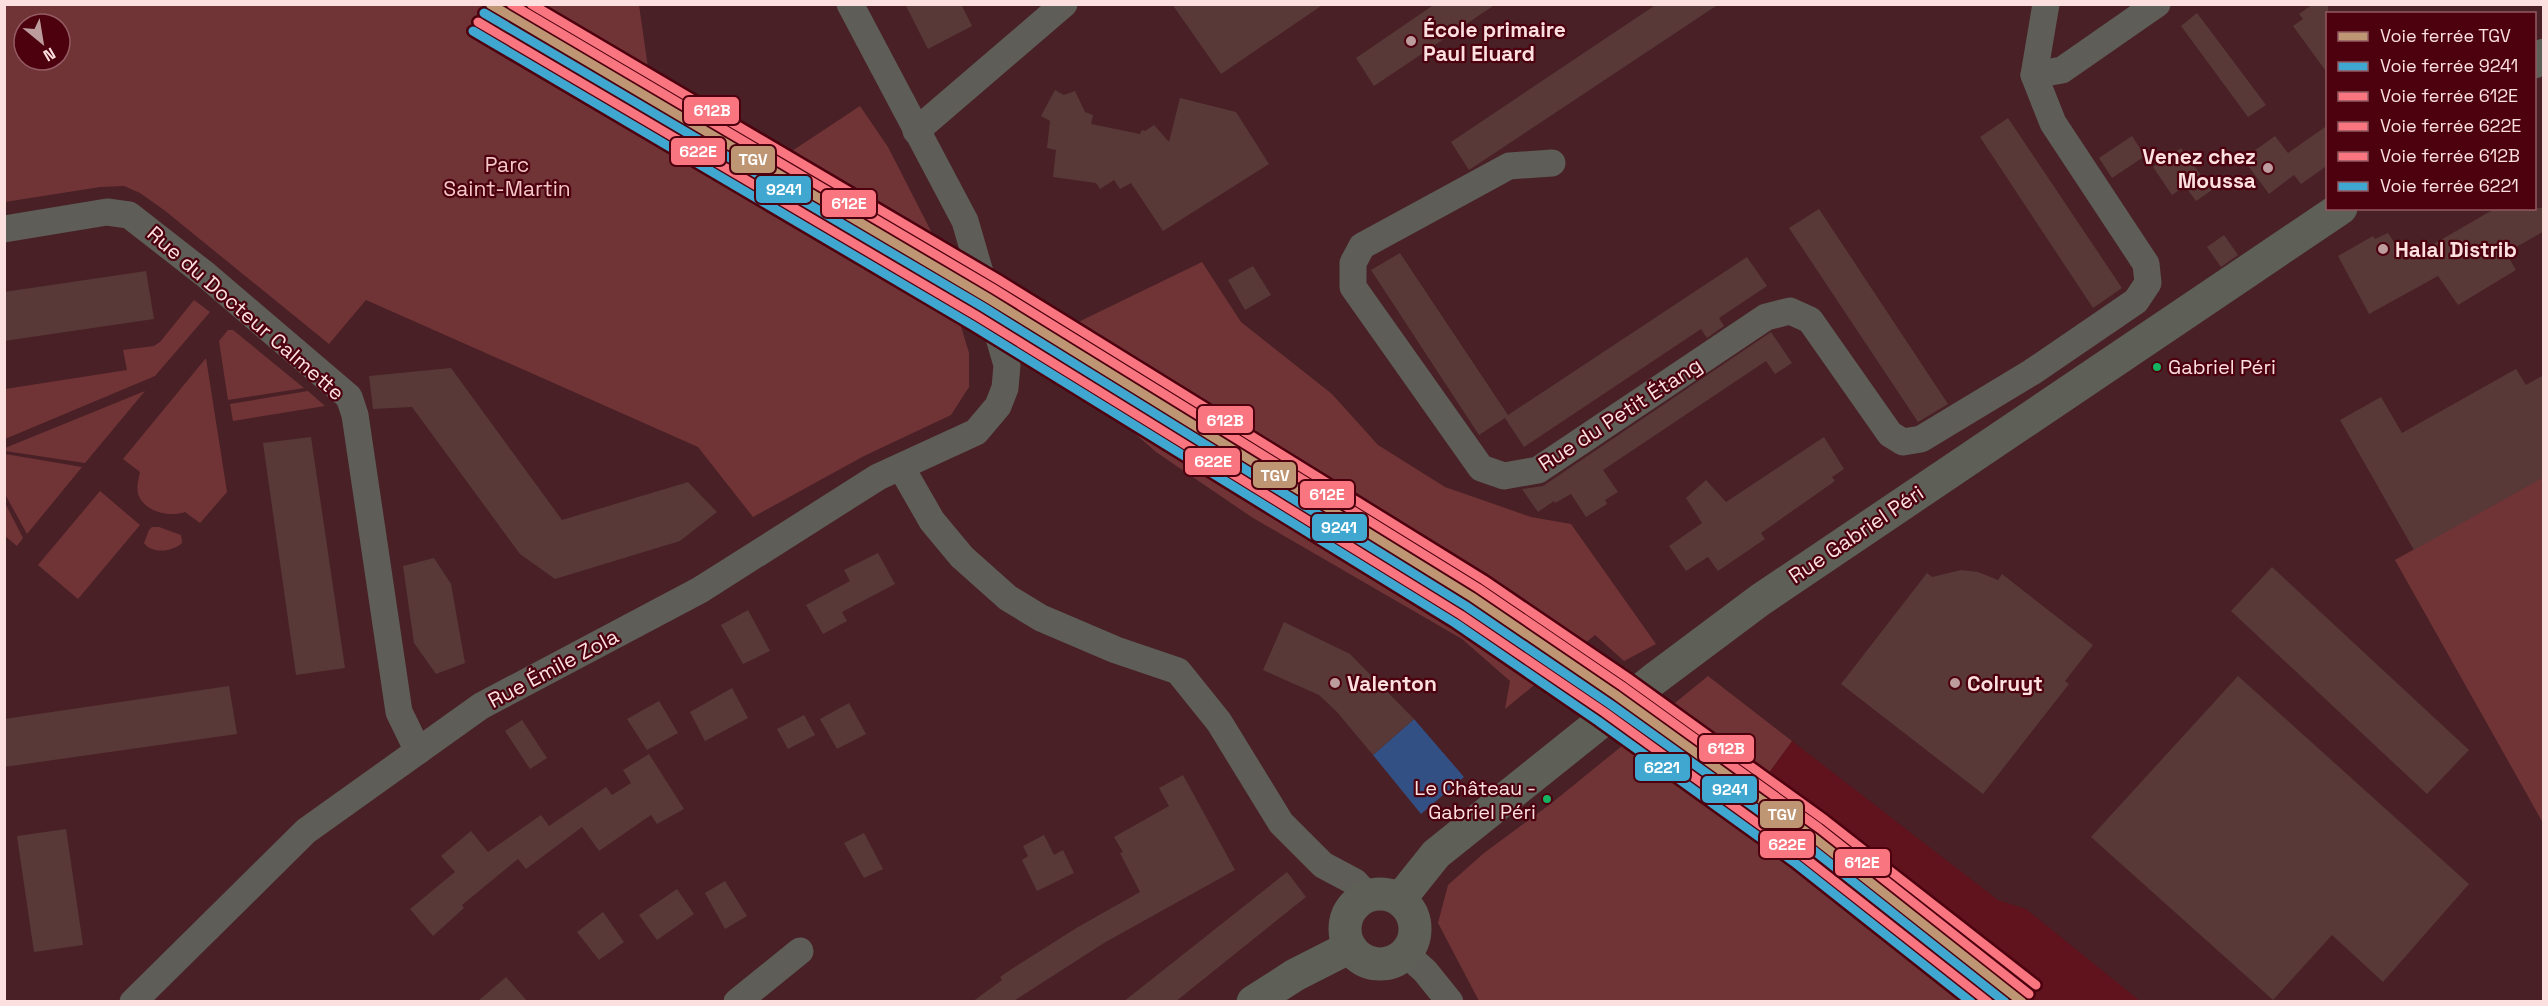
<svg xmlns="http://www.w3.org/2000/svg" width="2548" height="1006" font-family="'Space Grotesk',sans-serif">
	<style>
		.built { fill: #60131d }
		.green { fill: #713436; fill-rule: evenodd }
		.water { fill: #335085 }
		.building { fill: #583937 }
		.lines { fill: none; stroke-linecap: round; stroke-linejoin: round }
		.street { stroke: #5e5d57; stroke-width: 27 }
		.secondary { stroke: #5e5f56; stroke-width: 33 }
		.rail-1-casing { stroke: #4d010f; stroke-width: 14 }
		.rail-2-casing { stroke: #4d010f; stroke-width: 14 }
		.rail-3-casing { stroke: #4d010f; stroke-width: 14 }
		.rail-4-casing { stroke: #4d010f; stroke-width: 14 }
		.rail-5-casing { stroke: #4d010f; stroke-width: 14 }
		.rail-6-casing { stroke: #4d010f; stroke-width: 14 }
		.rail-1 { stroke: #bf9674; stroke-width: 9 }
		.rail-2 { stroke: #40a8d0; stroke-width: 9 }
		.rail-3 { stroke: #f97580; stroke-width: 9 }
		.rail-4 { stroke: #f97580; stroke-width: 9 }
		.rail-5 { stroke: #f97580; stroke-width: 9 }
		.rail-6 { stroke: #40a8d0; stroke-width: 9 }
		.poi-dot { fill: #bd9c9e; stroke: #4d010f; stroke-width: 2 }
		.bus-dot { fill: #13b361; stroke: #4d010f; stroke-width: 2 }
		.labels { text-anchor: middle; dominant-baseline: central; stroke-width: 4.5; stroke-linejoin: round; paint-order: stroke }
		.bus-label { font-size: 20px; fill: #fcdfdf; stroke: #4d010f; text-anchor: start }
		.poi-label { font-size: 21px; font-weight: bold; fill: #fcdfdf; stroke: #4d010f; text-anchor: start }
		.park-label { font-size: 21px; fill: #f5c7c6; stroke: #4d010f }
		.street-label { font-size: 21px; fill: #fcdfdf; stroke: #4d010f }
		.line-badge { stroke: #4d010f; stroke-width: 2 }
		.badge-label { font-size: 16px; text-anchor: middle; font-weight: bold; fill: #fff }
	</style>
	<rect width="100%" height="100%" fill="#482026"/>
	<polygon class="built" points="1792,741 1998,900 2026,909 2140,1001 1762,1001 1673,905"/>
	<g class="green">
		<path d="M5,4L639,5L650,82L789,153L860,106L888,147L935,239L969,353V387L951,415L864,456L753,517L698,447L366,300L329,344L164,210L140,193L124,186L100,187L5,202ZM24,24H60V60H24Z"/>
		<polygon points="1202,262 1241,322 1332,394 1378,445 1445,487 1531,517 1571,524 1656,644 1624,661 1595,635 1505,709 1510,681 1462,639 1253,518 1156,452 1033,344"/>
		<polygon points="194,300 210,312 155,376 5,439 5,389 127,370 123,350 154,346 160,342"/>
		<polygon points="228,330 233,330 304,388 228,400 219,341"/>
		<path d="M206,358L227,492L200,523L185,512C171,517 150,513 141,500C135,492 138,481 140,472L123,459Z"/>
		<polygon points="145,391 85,463 5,451 5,448"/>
		<polygon points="308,391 325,406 233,421 230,404"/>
		<polygon points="5,454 82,467 27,534 5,494"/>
		<polygon points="2543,477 2543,823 2395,560"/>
		<polygon points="100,491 140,525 78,599 38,565"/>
		<polygon points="5,503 23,538 17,546 5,536"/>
		<path d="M152,527H159L181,535L182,543C172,552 152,554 144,543L149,530Z"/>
		<polygon points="1708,676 1792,741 1752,796 2001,1001 1479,1001 1438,923 1448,885 1484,853 1553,802"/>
	</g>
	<polygon class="water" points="1414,719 1464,777 1421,814 1373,755"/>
	<g class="building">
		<polygon points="905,4 961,4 972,26 928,49"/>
		<polygon points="1172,4 1324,4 1221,74"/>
		<polygon points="1435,4 1496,4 1374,86 1356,58"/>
		<polygon points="1657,4 1719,4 1469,170 1451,142"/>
		<polygon points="2313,4 2328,4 2328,74 2293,26 2303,19 2299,14"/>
		<polygon points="2197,13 2266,105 2248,117 2181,26"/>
		<polygon points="1055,90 1064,95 1075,91 1085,112 1093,115 1091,124 1140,134 1142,130 1145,131 1154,125 1169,142 1180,98 1236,112 1269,164 1163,231 1131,183 1120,189 1114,180 1100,189 1096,183 1053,177 1056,150 1047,148 1050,121 1041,116"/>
		<polygon points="2008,118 2122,288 2093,308 1980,137"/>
		<polygon points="2328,125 2328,165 2301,184 2294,175 2269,194 2243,159 2275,136 2288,153"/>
		<polygon points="2132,136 2145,156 2112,178 2099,158"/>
		<polygon points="2181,148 2212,190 2196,201 2185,186 2172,195 2153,167"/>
		<polygon points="2496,208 2544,208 2544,231 2506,253 2516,270 2458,305 2438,276 2369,314 2338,256 2373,236 2375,239 2388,233 2406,260"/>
		<polygon points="1819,209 1948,404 1918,422 1789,228"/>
		<polygon points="2224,235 2238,255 2221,267 2207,247"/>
		<polygon points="1400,253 1508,415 1747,257 1767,286 1719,318 1724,326 1707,338 1701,329 1524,447 1505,418 1479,435 1371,270"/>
		<polygon points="1253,266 1271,295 1245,310 1228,280"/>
		<polygon points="146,271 154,319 4,341 4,292"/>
		<polygon points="1771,332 1792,363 1775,374 1766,361 1603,470 1618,492 1605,500 1607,504 1586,517 1571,494 1555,503 1554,501 1538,512 1522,489 1543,486"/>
		<polygon points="451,368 562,520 688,482 717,512 680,541 555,579 520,554 412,407 373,409 369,376"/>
		<polygon points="2516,369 2526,385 2544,375 2544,477 2414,550 2340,420 2381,397 2402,433"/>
		<polygon points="311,437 345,668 296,675 263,443"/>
		<polygon points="1824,437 1844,469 1832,477 1835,481 1761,533 1765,539 1718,571 1708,557 1686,571 1669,546 1702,523 1686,498 1706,480 1726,502"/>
		<polygon points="878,553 895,584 842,612 847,621 823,634 806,605 850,581 844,570"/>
		<polygon points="434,558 451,584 465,663 436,674 414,643 403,566"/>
		<polygon points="2272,567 2469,750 2427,794 2231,611"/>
		<polygon points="1961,570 1978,572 1998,580 2002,574 2093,645 2065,681 2069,684 1983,794 1841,684 1927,573 1932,577"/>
		<polygon points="748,610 770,651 743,664 721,625"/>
		<polygon points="1284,622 1350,654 1414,719 1373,755 1337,712 1319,695 1263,670"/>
		<polygon points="2238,676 2469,884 2383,982 2332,935 2273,1000 2091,837"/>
		<polygon points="229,686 237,734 4,767 4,719"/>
		<polygon points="732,688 748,718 705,741 690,712"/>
		<polygon points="659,701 678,733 647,750 627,719"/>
		<polygon points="849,703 866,734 837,749 820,719"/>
		<polygon points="804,715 815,735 788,749 777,729"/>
		<polygon points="522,720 547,758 530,769 505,731"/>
		<polygon points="649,754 684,809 657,824 651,815 599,851 582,827 526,869 518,859 462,905 464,908 433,936 410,909 455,872 441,856 471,831 488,852 541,815 549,826 606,787 612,795 631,783 623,770"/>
		<polygon points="1183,775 1235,870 1104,943 1012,1002 972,1002 1002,980 1000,977 1010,970 1078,927 1140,892 1120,853 1123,852 1114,837 1169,806 1159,788"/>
		<polygon points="66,829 83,945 34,952 17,836"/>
		<polygon points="864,833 883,869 864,878 844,843"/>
		<polygon points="1044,835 1054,855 1063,850 1074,873 1037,891 1022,860 1028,856 1023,846"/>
		<polygon points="1287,872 1306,897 1175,1002 1123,1002"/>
		<polygon points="725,881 747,916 725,929 705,893"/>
		<polygon points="677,889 694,914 657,940 639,915"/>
		<polygon points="603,912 624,942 599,960 577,932"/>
		<polygon points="506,977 528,1002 477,1002"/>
	</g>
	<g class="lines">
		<g class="street">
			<polyline points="2034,75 2062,70 2157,4"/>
			<polyline points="916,131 1064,4"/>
			<polyline points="1552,163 1509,166 1362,246 1353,263 1353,287 1481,468 1504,476 1538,470 1766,317 1790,311 1810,320 1890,434 1903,442 1921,439 2032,372 2136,301 2148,283 2146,264 2053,123 2034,75 2046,4"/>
			<polyline points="4,229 107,212 129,215 206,275 349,397 355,415 399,712 418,751"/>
			<polyline points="901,467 932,521 962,557 1008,598 1041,618 1116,650 1178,671 1219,722 1281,823 1323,865 1355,882 1369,897"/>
			<polyline points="1406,954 1425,971 1450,1002"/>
			<polyline points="133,1002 306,831 481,706 700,590 878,477 976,432 998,406 1005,388 1007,365 965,221 850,4"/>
			<polyline points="737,1002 800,951"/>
		</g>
		<g class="secondary">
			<polyline points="2534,62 2544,55"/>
			<circle cx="1380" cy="929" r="35"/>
			<polyline points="1400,899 1436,854 1653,680 1760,600 2341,208"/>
			<polyline points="1253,1002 1295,975 1350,947"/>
		</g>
		<g class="rail-1-casing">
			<polyline id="rail-1" points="490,4 988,298 1472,597 1616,695 1813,837 2022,1002"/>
		</g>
		<g class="rail-2-casing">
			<polyline id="rail-2" points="484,13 983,307 1466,606 1610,704 1807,845 2005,1002"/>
		</g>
		<g class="rail-3-casing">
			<polyline id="rail-3" points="511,4 994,289 1478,588 1622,686 1819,828 2029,994"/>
		</g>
		<g class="rail-4-casing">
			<polyline id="rail-4" points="478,22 977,316 1461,615 1604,712 1800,854 1988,1002"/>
		</g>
		<g class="rail-5-casing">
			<polyline id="rail-5" points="531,4 999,280 1484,580 1628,678 1825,820 2036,985"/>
		</g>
		<g class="rail-6-casing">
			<polyline id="rail-6" points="473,31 972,325 1455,623 1598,721 1794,862 1971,1002"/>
		</g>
		<use href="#rail-1" class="rail-1"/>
		<use href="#rail-2" class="rail-2"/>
		<use href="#rail-3" class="rail-3"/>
		<use href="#rail-4" class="rail-4"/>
		<use href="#rail-5" class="rail-5"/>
		<use href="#rail-6" class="rail-6"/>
	</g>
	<g class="poi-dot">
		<circle cx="1411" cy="41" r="6"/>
		<circle cx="2268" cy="168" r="6"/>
		<circle cx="2383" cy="249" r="6"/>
		<circle cx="1335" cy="683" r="6"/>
		<circle cx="1955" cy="683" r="6"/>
	</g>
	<g class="bus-dot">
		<circle cx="2157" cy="367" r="5"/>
		<circle cx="1547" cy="799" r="5"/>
	</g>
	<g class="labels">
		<g class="bus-label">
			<text x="2168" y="367">Gabriel Péri</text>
			<text x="1536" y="788" text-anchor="end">Le Château -<tspan x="1536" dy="24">Gabriel Péri</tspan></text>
		</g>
		<g class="poi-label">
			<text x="1423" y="29">École primaire<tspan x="1423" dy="24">Paul Eluard</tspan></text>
			<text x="2256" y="156" text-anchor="end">Venez chez<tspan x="2256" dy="24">Moussa</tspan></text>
			<text x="2395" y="249">Halal Distrib</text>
			<text x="1347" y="683">Valenton</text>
			<text x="1967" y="683">Colruyt</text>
		</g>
		<g class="park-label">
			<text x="507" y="164">Parc<tspan x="507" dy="24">Saint-Martin</tspan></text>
		</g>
		<g class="street-label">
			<text transform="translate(246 313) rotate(41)">Rue du Docteur Calmette</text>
			<text transform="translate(1620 414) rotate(-33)">Rue du Petit Étang</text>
			<text transform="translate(1856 534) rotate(-34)">Rue Gabriel Péri</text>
			<text transform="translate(553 668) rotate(-28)">Rue Émile Zola</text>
		</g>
	</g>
	<g class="line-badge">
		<rect x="683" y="96" width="57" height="29" rx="6" fill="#f97580"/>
		<rect x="670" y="137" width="56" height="29" rx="6" fill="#f97580"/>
		<rect x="730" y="145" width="46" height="29" rx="6" fill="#bf9674"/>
		<rect x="755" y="175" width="57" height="29" rx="6" fill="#40a8d0"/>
		<rect x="821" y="189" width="56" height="29" rx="6" fill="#f97580"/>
		<rect x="1197" y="405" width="57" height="29" rx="6" fill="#f97580"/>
		<rect x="1184" y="447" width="57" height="29" rx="6" fill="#f97580"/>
		<rect x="1252" y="461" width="45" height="28" rx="6" fill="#bf9674"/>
		<rect x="1299" y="480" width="56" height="29" rx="6" fill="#f97580"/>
		<rect x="1311" y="513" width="57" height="29" rx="6" fill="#40a8d0"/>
		<rect x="1698" y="734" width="57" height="29" rx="6" fill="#f97580"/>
		<rect x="1634" y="753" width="57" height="29" rx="6" fill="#40a8d0"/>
		<rect x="1701" y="775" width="57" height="29" rx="6" fill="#40a8d0"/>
		<rect x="1759" y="800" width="45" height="29" rx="6" fill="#bf9674"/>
		<rect x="1759" y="830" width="56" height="29" rx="6" fill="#f97580"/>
		<rect x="1834" y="848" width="57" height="29" rx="6" fill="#f97580"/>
	</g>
	<g class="badge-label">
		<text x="712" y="116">612B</text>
		<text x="698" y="157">622E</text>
		<text x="753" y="165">TGV</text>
		<text x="784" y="195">9241</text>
		<text x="849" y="209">612E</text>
		<text x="1225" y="426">612B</text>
		<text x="1213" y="467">622E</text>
		<text x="1275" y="481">TGV</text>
		<text x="1327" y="500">612E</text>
		<text x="1339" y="533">9241</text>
		<text x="1726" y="754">612B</text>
		<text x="1662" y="773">6221</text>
		<text x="1730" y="795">9241</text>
		<text x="1782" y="820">TGV</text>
		<text x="1787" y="850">622E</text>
		<text x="1862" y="868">612E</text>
	</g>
	<rect width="2548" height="1006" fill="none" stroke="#fcdfdf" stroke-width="12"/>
	<rect x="2326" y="12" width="210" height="198" fill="#4d010f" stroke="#935a62" stroke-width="1.5"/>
	<rect x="2338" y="32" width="30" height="9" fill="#bf9674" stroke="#935a62" stroke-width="1.5"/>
	<text x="2380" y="42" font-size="18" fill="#fcdfdf">Voie ferrée TGV</text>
	<rect x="2338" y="62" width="30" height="9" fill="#40a8d0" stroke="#935a62" stroke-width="1.5"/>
	<text x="2380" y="72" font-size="18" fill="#fcdfdf">Voie ferrée 9241</text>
	<rect x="2338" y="92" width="30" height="9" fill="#f97580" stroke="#935a62" stroke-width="1.5"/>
	<text x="2380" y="102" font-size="18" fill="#fcdfdf">Voie ferrée 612E</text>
	<rect x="2338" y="122" width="30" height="9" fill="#f97580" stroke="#935a62" stroke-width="1.5"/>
	<text x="2380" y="132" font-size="18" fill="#fcdfdf">Voie ferrée 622E</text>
	<rect x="2338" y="152" width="30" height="9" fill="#f97580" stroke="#935a62" stroke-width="1.5"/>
	<text x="2380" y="162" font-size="18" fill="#fcdfdf">Voie ferrée 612B</text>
	<rect x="2338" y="182" width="30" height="9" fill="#40a8d0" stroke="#935a62" stroke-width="1.5"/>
	<text x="2380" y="192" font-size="18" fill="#fcdfdf">Voie ferrée 6221</text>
	<g transform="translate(42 42) rotate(150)"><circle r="28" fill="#4d010f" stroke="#935a62" stroke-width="1.5"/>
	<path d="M0-4.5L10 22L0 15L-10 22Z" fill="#bd9c9e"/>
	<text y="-9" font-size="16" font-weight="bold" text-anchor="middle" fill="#fcdfdf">N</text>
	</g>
</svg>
